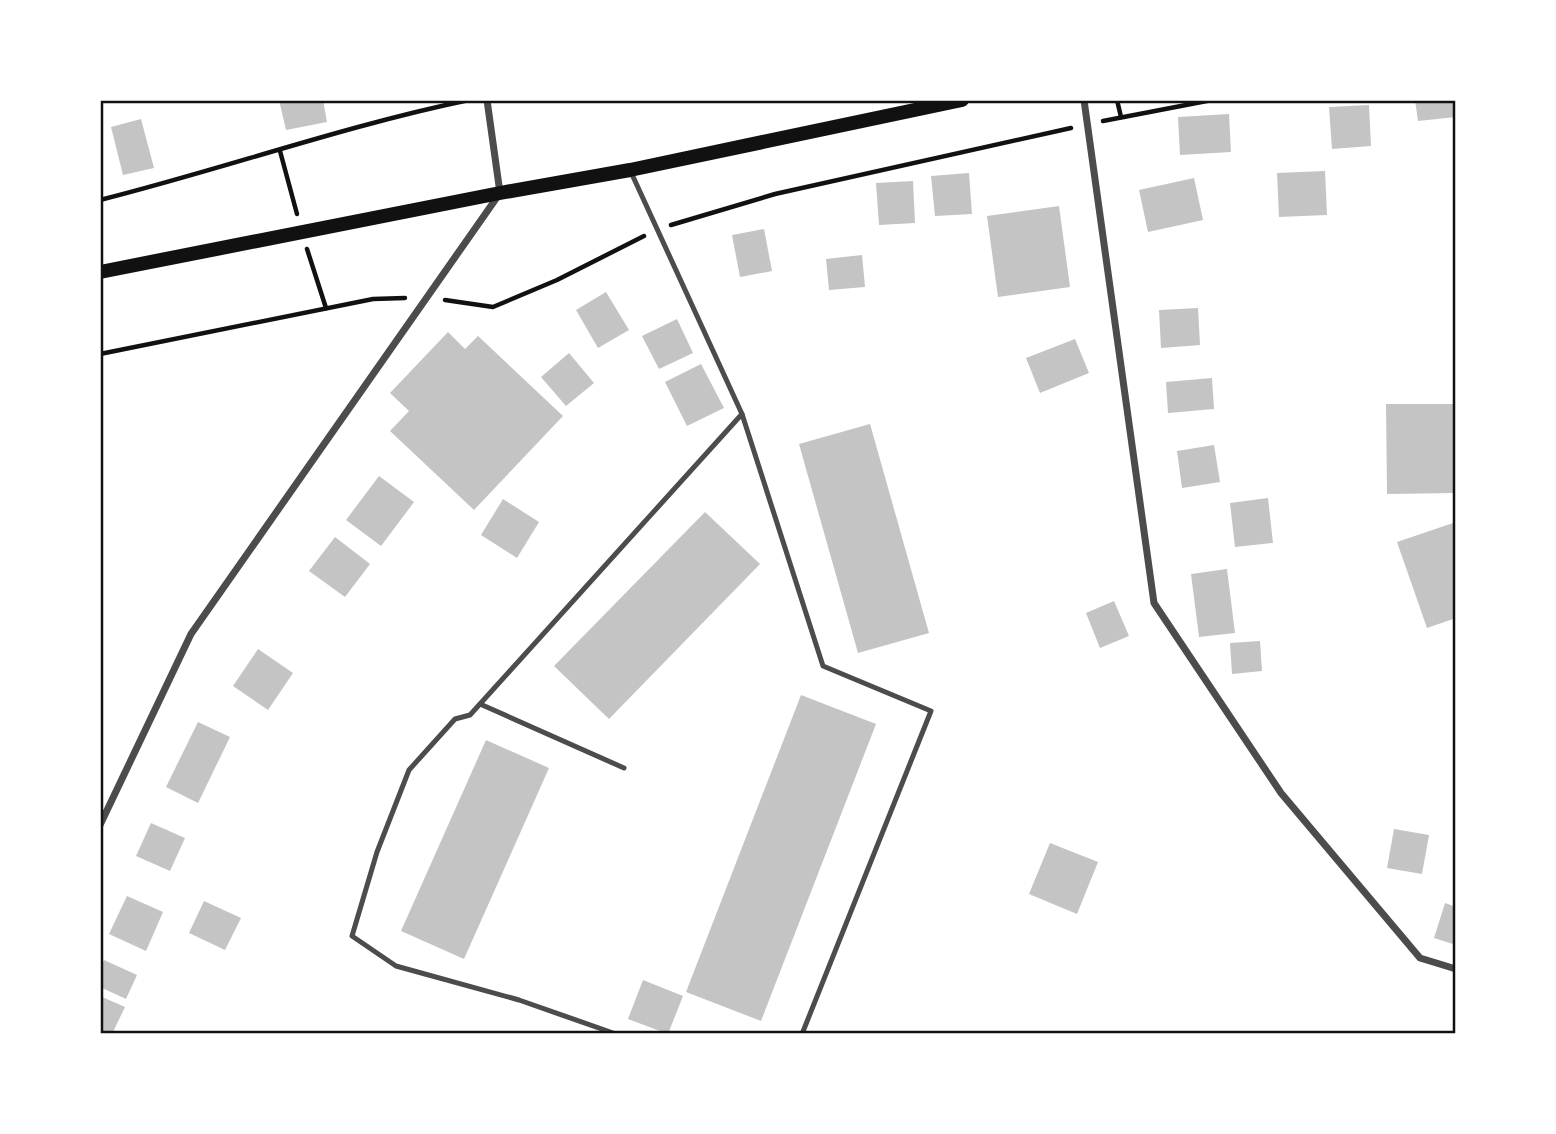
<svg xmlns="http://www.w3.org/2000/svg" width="1556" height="1134" font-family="'Golos Text',sans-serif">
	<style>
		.building { fill: #c4c4c4 }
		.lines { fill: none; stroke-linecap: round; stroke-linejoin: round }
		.path { stroke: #111; stroke-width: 4.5 }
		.service { stroke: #4c4c4c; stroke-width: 5 }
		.minor { stroke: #4c4c4c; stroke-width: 7 }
		.secondary { stroke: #111; stroke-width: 14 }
		.neatline { fill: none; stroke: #111; stroke-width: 2.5 }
	</style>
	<rect width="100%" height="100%" fill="#fff"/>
	<g class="building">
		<polygon points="279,100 323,100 327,122 286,130"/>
		<polygon points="1415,100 1456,100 1456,117 1418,121"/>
		<polygon points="1369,105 1371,146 1332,149 1329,107"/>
		<polygon points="1229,114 1231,152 1180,155 1178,117"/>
		<polygon points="141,119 154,168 123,175 111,127"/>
		<polygon points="1325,171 1327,215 1279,217 1277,173"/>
		<polygon points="969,173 972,214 935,216 931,176"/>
		<polygon points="1194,178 1203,220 1148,232 1139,190"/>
		<polygon points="913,181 915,223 879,225 876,183"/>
		<polygon points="1059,206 1070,287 998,297 987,216"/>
		<polygon points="764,229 772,271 740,277 732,235"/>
		<polygon points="862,255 865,287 829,290 826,259"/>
		<polygon points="606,292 629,330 598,348 576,310"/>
		<polygon points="1198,308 1200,345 1161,348 1159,310"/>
		<polygon points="677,319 693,353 659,369 642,336"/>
		<polygon points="448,332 465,349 478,336 563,416 474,510 390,431 409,411 390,393"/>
		<polygon points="1075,339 1089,373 1040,393 1026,358"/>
		<polygon points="569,353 594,383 566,406 541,377"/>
		<polygon points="701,364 724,408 687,426 665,382"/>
		<polygon points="1212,378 1214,409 1168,413 1166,382"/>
		<polygon points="1386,404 1456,404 1456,493 1387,494"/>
		<polygon points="870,424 929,633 858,653 799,444"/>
		<polygon points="1214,445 1220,482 1182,488 1177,451"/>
		<polygon points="379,476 414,502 381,546 346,520"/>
		<polygon points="1268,498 1273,543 1235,547 1230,503"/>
		<polygon points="503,499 539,522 517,558 481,535"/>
		<polygon points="705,512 760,564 609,719 554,666"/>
		<polygon points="1456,522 1456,618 1427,628 1397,542"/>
		<polygon points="335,537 370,564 345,597 309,571"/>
		<polygon points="1227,569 1235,633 1199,637 1191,574"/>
		<polygon points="1114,601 1129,636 1100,648 1086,613"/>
		<polygon points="1260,641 1262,671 1232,674 1230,643"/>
		<polygon points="258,649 293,673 268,710 233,686"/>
		<polygon points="801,695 876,724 761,1021 686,992"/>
		<polygon points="198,722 230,737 198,803 166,787"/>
		<polygon points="486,740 549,768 464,959 401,931"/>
		<polygon points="151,823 185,838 170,871 136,856"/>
		<polygon points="1394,829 1429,835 1422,874 1387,868"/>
		<polygon points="1050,843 1098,862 1077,914 1029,894"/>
		<polygon points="127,896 163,912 146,951 109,934"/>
		<polygon points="204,901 241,918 225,950 189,933"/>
		<polygon points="1445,903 1456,907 1456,945 1434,938"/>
		<polygon points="104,960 137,975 126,999 100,987 100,969"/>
		<polygon points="643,980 683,996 668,1034 628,1019"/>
		<polygon points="100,996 125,1007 112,1034 100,1034"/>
	</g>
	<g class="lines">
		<g class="path">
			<polyline points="1117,100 1121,117"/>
			<polyline points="1103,121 1212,100"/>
			<polyline points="280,151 297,214"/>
			<path d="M100,200C223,169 344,126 469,100"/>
			<polyline points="671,225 775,194 1071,128"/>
			<polyline points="307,249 326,308"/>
			<polyline points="445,300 493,307 557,280 644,236"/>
			<polyline points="100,354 373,299 405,298"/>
		</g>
		<g class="service">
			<polyline points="630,170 742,414 823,666 931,711 802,1034"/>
			<polyline points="480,704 624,768"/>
			<polyline points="616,1034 519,1000 396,966 352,936 377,852 409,770 455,719 470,715 742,414"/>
		</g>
		<g class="minor">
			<polyline points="1084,100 1154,603 1281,793 1420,958 1456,969"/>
			<polyline points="100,825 191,634 500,193 487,100"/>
		</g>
		<polyline class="secondary" points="100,272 500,193 630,170 962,100"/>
	</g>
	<rect width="1556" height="1134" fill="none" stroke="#ffffff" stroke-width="203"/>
	<rect x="102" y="102" width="1352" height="930" class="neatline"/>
</svg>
